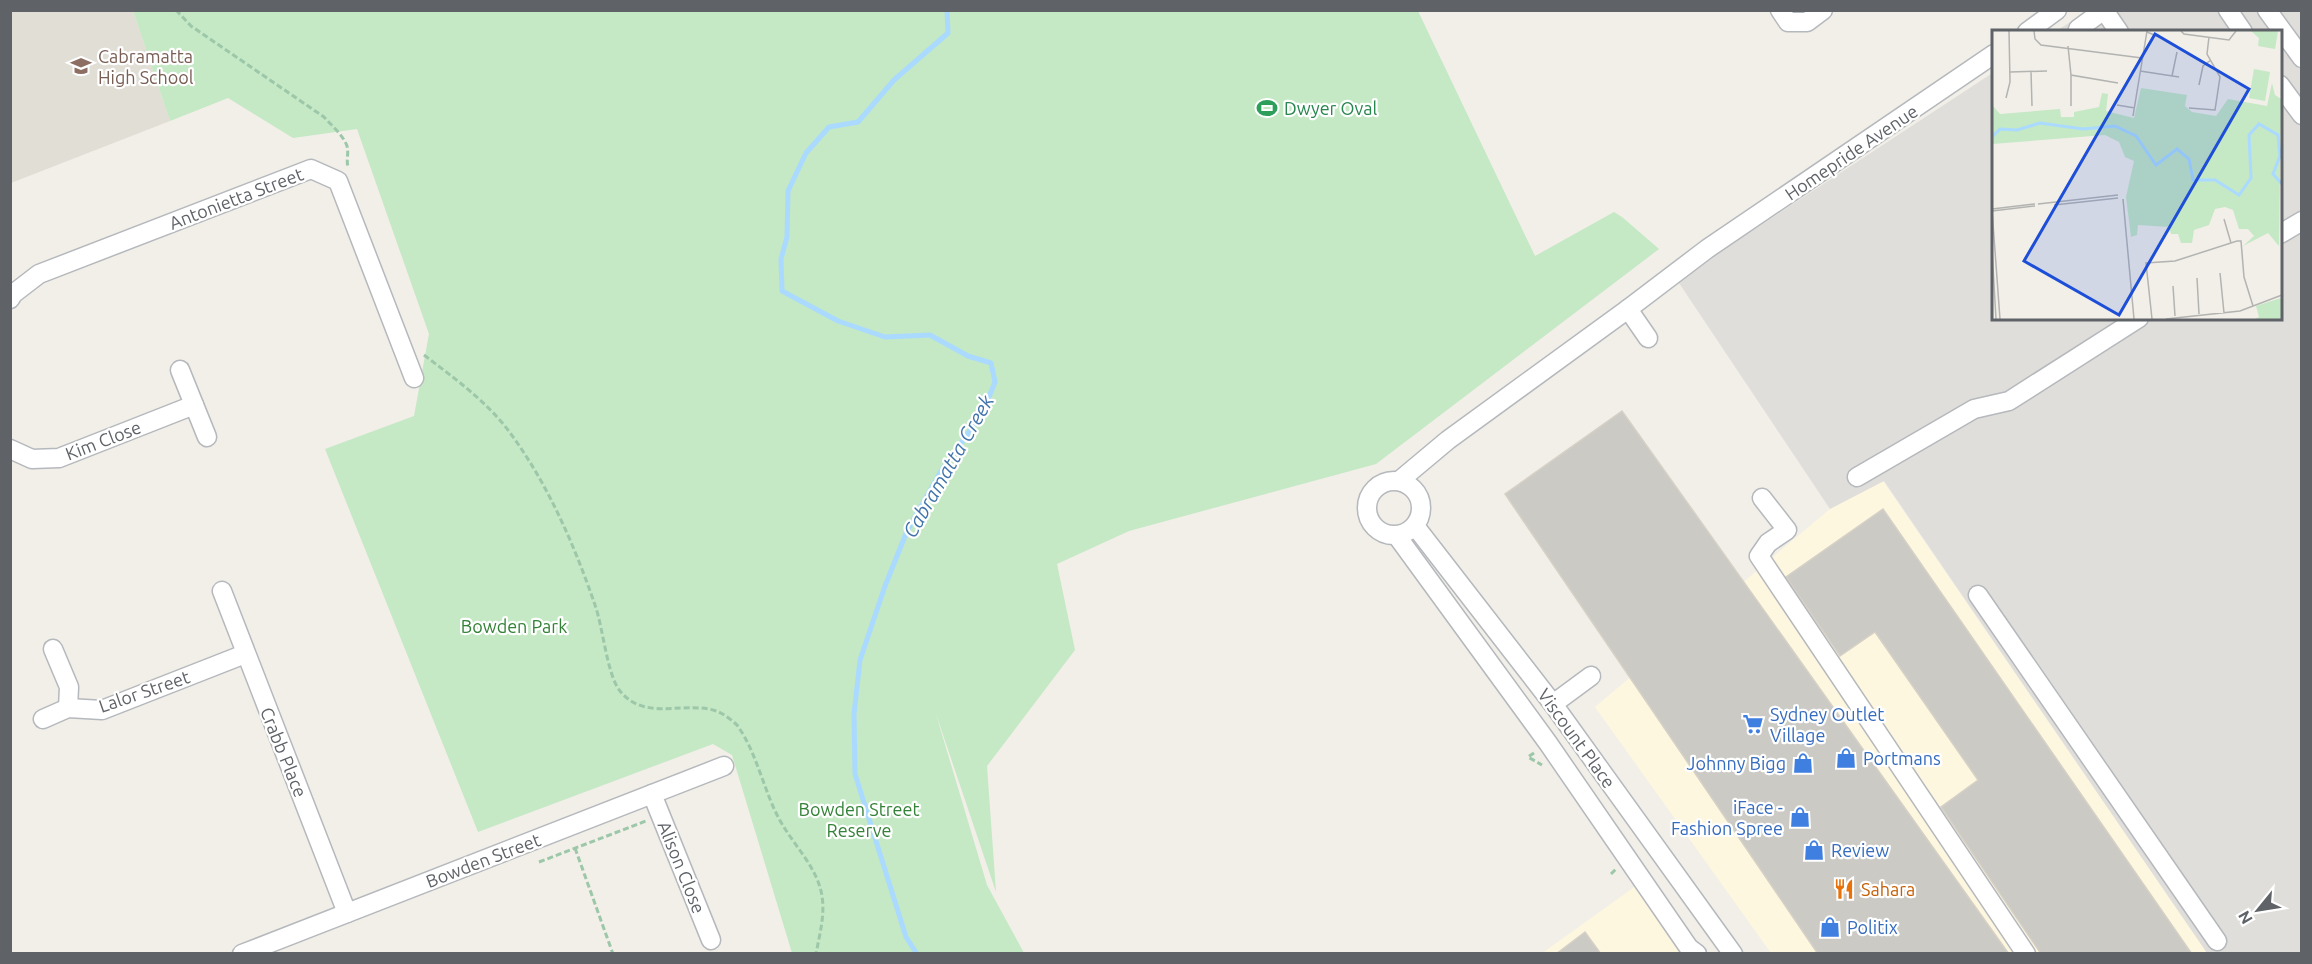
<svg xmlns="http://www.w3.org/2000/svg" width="2312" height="964" font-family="Ubuntu,sans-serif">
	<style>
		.commercial { fill: #fef7e0 }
		.industrial { fill: #e0deda }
		.education { fill: #e1ded6 }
		.green { fill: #c5e8c5 }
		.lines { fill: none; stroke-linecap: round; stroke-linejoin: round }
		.stream { stroke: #aadaff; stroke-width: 5 }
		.building { fill: #cccac5; stroke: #d6d1c6; stroke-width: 1.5 }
		.minor-casing { stroke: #b5b8bc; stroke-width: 21 }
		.path { stroke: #9cc7a9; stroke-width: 3; stroke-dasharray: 6 3; stroke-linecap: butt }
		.minor { stroke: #fff; stroke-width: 18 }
		.labels { text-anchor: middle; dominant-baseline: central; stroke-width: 4.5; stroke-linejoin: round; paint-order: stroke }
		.education-label { font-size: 18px; fill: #785e54; stroke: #fff; text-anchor: start }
		.leisure-label { font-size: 18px; fill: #27864d; stroke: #fff; text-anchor: start }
		.street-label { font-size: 18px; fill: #5f6368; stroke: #fff }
		.park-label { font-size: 18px; fill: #348238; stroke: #fff }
		.shop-label { font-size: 18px; fill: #366cbe; stroke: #fff; text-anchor: start }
		.food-label { font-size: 18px; fill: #c56008; stroke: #fff; text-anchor: start }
		.water-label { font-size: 20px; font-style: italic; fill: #4174aa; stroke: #fff }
		.inset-river { fill: none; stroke: #aadaff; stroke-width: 3 }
		.inset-road { fill: none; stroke: #b3b3b1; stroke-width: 1.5 }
		.view { fill: #1d4ed8; fill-opacity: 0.15; stroke: #1d4ed8; stroke-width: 3 }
		.inset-edge { fill: none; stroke: #5f6368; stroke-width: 3 }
	</style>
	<rect width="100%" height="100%" fill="#f1efe8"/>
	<g class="commercial">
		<polygon points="1883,481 2207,953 1771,953 1595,707 1830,509"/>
		<polygon points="1637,885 1686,954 1541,954"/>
	</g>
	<polygon class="industrial" points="2088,11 2301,11 2301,953 2207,953 1884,481 1830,509 1677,280 1994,72 1994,318 2280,318 2280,32 2056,31"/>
	<polygon class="education" points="11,11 133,11 170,121 11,183"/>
	<polygon class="green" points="133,11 1418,11 1535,256 1614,212 1622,217 1659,249 1376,464 1129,531 1057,564 1075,650 987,766 996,892 935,711 987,885 1024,953 792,953 732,755 713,744 478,832 325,449 414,416 429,334 357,129 293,138 228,98 170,121"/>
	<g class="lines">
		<polyline class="stream" points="917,954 906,937 855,774 854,714 860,660 885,586 907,531 941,471 982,414 995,382 991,363 968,356 930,335 885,337 838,321 782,291 781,259 787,237 788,191 806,153 829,127 858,122 894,80 948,33 947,10"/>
	</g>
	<g class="building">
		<polygon points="1622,411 2009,954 1818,954 1505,494"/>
		<polygon points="1883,509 2192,954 2041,954 1941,807 1978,780 1875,632 1840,656 1786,577"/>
		<polygon points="1585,932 1601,954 1556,954"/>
	</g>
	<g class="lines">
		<g class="minor-casing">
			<g id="minor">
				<polyline points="1780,10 1788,22 1807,22 1823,10"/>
				<polyline points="2228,10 2243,32"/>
				<polyline points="2267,10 2302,58"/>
				<polyline points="2078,29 2104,10 2119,32"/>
				<polyline points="2027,32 2057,10"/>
				<polyline points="2280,85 2302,115"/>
				<polyline points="2280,234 2302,221"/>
				<polyline points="10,299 13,294 39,274 311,169 338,181 414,378"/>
				<polyline points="1628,309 1648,338"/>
				<polyline points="180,370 207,437"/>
				<polyline points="10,449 32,459 59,458 194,405"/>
				<polyline points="1857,477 1974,409 2009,401 2139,318"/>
				<circle cx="1394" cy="508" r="27"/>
				<polyline points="1399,481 1448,440 1628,309 1707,249 1994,54"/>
				<polyline points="1762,498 1787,530 1768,543 1759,556 2026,954"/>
				<polyline points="1415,526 1553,704 1733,954"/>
				<polyline points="1397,536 1548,743 1689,948 1697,954"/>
				<polyline points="222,591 347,913"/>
				<polyline points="1978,595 2217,941"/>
				<polyline points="53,649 69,687 68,708"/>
				<polyline points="1553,704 1591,676"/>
				<polyline points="43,719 68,708 102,710 245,654"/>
				<polyline points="652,794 711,940"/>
				<polyline points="242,954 724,766"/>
			</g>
		</g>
		<g class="path">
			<path d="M176,10L191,26L324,117C332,126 343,135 347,146C349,153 346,160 348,167"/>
			<path d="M424,355C454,378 485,400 508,430C547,482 574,544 595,605C603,627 607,675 620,691C646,723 687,699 719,712C725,715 733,721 737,725C758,754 764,794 782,824C795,846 815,866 821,891C826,912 820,932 816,954"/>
			<polyline points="1534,753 1528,757 1542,765"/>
			<polyline points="575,848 613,954"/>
			<polyline points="539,862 646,821"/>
			<polyline points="1611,874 1616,869"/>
		</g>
		<use href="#minor" class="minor"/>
	</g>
	<defs>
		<g id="school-bare" transform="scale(1.62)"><path d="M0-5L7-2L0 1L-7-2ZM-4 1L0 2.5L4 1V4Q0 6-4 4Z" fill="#8d6e63" stroke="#fff" stroke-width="2.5" paint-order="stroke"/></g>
		<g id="stadium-bare" transform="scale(1.62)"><path d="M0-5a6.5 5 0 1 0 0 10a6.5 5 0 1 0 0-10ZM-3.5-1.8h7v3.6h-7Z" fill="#2e9e5b" stroke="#fff" stroke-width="2.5" paint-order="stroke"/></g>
		<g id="supermarket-bare" transform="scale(1.62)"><path d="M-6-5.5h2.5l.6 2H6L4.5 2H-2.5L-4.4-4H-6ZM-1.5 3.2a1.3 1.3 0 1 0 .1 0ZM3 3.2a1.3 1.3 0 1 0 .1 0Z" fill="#3f7fe0" stroke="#fff" stroke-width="2.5" paint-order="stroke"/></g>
		<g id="shop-bare" transform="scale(1.62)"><path d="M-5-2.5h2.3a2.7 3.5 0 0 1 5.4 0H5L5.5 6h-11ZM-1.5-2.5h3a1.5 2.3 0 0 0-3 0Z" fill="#3f7fe0" stroke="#fff" stroke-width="2.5" paint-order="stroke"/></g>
		<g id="restaurant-bare" transform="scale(1.62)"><path d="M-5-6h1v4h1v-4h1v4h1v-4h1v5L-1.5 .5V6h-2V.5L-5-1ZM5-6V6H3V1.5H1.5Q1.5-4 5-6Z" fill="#e8710a" stroke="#fff" stroke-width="2.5" paint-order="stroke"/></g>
	</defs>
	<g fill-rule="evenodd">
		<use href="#school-bare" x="81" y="66"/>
		<use href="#stadium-bare" x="1267" y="108"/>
		<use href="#supermarket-bare" x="1753" y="724"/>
		<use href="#shop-bare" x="1846" y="758"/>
		<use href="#shop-bare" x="1803" y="763"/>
		<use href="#shop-bare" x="1800" y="817"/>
		<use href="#shop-bare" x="1814" y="850"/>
		<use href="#restaurant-bare" x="1844" y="889"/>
		<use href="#shop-bare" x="1830" y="927"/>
	</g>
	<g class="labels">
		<g class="education-label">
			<text x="98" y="56">Cabramatta<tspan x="98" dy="21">High School</tspan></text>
		</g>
		<g class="leisure-label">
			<text x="1284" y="108">Dwyer Oval</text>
		</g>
		<g class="street-label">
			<text transform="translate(1851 152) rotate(-34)">Homepride Avenue</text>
			<text transform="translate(236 198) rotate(-21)">Antonietta Street</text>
			<text transform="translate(103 440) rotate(-21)">Kim Close</text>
			<text transform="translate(144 691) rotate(-19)">Lalor Street</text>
			<text transform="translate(1577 738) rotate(54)">Viscount Place</text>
			<text transform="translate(284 752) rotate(68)">Crabb Place</text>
			<text transform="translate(483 860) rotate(-21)">Bowden Street</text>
			<text transform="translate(682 867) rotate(68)">Alison Close</text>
		</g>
		<g class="park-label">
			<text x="514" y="626">Bowden Park</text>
			<text x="859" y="809">Bowden Street<tspan x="859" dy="21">Reserve</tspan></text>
		</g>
		<g class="shop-label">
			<text x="1770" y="714">Sydney Outlet<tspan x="1770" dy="21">Village</tspan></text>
			<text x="1863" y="758">Portmans</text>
			<text x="1786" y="763" text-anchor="end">Johnny Bigg</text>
			<text x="1783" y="807" text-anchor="end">iFace -<tspan x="1783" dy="21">Fashion Spree</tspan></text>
			<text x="1831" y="850">Review</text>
			<text x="1847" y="927">Politix</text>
		</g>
		<g class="food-label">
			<text x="1861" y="889">Sahara</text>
		</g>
		<g class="water-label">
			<text transform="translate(948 466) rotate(-60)">Cabramatta Creek</text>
		</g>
	</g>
	<g transform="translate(1992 30)">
		<rect width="290" height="290" fill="#f1efe8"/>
		<path d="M259,1H286L283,19L266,16L267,8ZM262,39L278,42L273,71L257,68ZM280,53L283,65L289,69L287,216L276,203L251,216L262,206L256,199H247L241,180L233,177L223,179L217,195L202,200L200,213H189L186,204H179L177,197L146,195L145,205L139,207L134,167L142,131L133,127L127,112L113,105L0,114V56L1,76L8,84L68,79L69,87H82V82L107,77L110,63L116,64L114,81L142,88L149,58L195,65L193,76L200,82L224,86L236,69L275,76ZM289,268V289H263L267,287L264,276Z" fill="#c5e8c5"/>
		<path class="inset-river" d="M0,107L8,99L25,100L48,93L91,99L123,96L144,106L164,135L185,119L197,129L201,150H223L247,165L259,148L257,105L267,94L286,105L288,126L281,144L290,154"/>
		<path class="inset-road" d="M42,1L43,9L49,15L150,28M189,1L192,4L237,10L244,1M155,2L172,9M76,16L79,45L126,53M39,41L40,76M148,41L187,47M18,42L55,41M79,45V76M180,46L185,22M207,55L211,36L219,30M14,68L18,52L17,1M125,75L143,78M197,78L223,80L228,47L215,24L217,7M141,86L155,1M131,169L142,289M46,174L126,165M62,175L126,168M0,179L43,174M0,180L8,289M0,181L43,176M232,189L239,213M0,220L4,289M228,243L232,283M205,248L207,284M181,256L183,286M160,289L154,233L183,231L245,211H249L252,247L261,276M174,289L248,281L290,265"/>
		<path class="view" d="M163,4L257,59L127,285L32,231Z"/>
		<rect width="290" height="290" class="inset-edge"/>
	</g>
	<rect width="2312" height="964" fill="none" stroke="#5f6368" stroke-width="24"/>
	<g transform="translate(2258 910) rotate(240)" stroke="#ffffff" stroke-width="4.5" paint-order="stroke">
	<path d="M0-4.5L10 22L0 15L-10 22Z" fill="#5f6368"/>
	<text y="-9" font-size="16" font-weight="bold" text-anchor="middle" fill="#5f6368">N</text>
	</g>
</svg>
